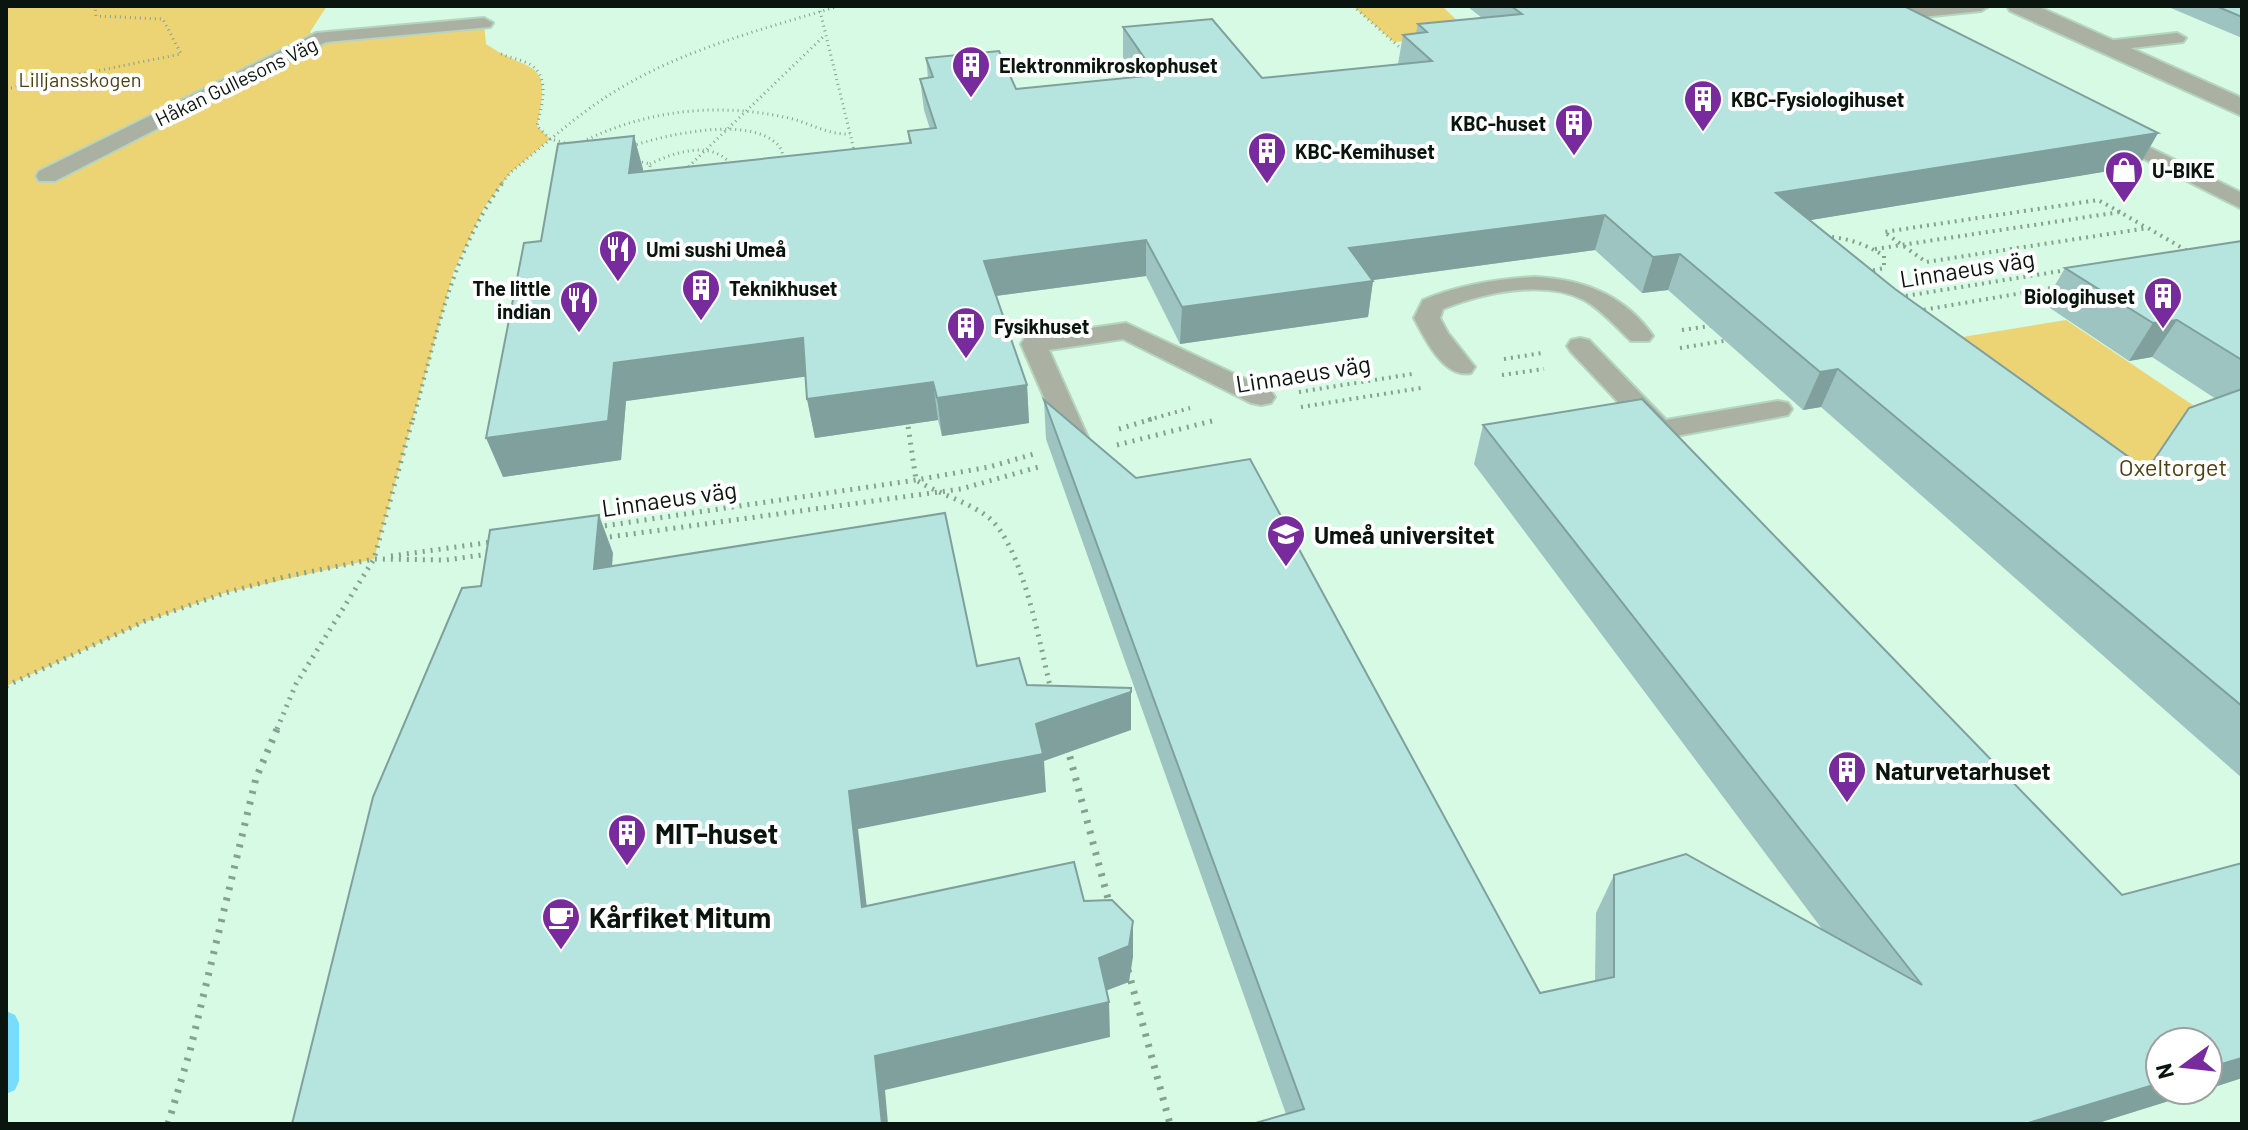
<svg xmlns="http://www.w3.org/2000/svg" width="2248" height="1130" font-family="Barlow,sans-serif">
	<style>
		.green { fill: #ecd475 }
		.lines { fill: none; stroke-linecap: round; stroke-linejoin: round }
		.stream { fill: #78ddfb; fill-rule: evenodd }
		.lane-casing { stroke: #b5d5c1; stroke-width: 4 }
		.street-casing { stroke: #b5d5c1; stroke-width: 4 }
		.path-far3 { stroke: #86a190; stroke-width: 3; stroke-dasharray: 1 4; stroke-linecap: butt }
		.path-far2 { stroke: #86a190; stroke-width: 4; stroke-dasharray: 2 5; stroke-linecap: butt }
		.path-far1 { stroke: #86a190; stroke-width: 5; stroke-dasharray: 2 6; stroke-linecap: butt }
		.path { stroke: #86a190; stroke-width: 7; stroke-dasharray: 3 8; stroke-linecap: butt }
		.lane { fill: #aab1a2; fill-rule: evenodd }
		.street { fill: #aab1a2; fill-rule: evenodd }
		.wall { fill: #9dc4c0 }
		.shaded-wall { fill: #7fa09c }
		.building { fill: #b6e4df; stroke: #7fa09c; stroke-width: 2 }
		.labels { text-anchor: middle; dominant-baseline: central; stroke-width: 8; stroke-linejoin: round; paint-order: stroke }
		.far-poi-label { font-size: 20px; font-weight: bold; fill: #09150e; stroke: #fff; text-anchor: start }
		.far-park-label { font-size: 20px; fill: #4b4114; stroke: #fff }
		.far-street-label { font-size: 20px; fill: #09150e; stroke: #fff }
		.street-label { font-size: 24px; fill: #09150e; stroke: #fff }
		.park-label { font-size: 24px; fill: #4b4114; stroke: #fff }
		.poi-label { font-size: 24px; font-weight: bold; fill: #09150e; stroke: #fff; text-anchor: start }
		.near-poi-label { font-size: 28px; font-weight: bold; fill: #09150e; stroke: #fff; text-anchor: start }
	</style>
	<rect width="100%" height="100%" fill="#d6fae3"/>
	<g class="green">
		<path d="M6,6H327L310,32L312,36L484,23L486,44C533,76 552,55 537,126L550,139L510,173L484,208L454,271L374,559L225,593L145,622L6,686Z"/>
		<polygon points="1353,6 1442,6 1473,36 1394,42"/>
		<polygon points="2066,320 2242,438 2242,597 1914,345"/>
	</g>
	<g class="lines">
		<polygon class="stream" points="6,1011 15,1015 19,1023 19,1081 15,1090 6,1094"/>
		<g class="lane-casing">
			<g id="lane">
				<polygon points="1932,6 1989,6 1981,11 1883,21 1875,16 1883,11"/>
				<polygon points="484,18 493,23 490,27 326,42 55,181 39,181 36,176 39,171 316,33"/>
				<polygon points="2177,33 2186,38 2183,42 2106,51 2097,46 2106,41"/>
				<polygon points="2110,128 2242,193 2242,209 2103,138 2100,134"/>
				<path d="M1535,277C1582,279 1625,295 1653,336L1649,341H1631C1616,327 1602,310 1584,300C1544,279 1482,293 1443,309L1440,318L1448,333L1475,367L1471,373C1444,379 1425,339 1414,318L1423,300C1459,285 1496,279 1535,277Z"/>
				<polygon points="1126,323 1271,391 1275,397 1271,403 1261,405 1251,403 1123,339 1049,350 1090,442 1086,448 1076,451 1066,448 1021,344 1025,338 1034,336"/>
				<polygon points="1580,338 1589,340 1666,420 1778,401 1788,403 1792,409 1788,415 1778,417 1660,439 1650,436 1571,352 1567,346 1571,340"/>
			</g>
		</g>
		<g class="street-casing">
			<polygon id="street" points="2007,6 2037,6 2242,98 2242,116 2010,11"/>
		</g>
		<g class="path-far3">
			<polyline points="6,6 16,6"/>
			<polyline points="1353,6 1405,52"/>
			<polyline points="820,11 855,154"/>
			<path d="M501,54C511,58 523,60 531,65C551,78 541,108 537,126L550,139L569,144"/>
			<polyline points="6,89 181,54 163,19 96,16 95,6"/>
			<path d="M578,144C642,111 713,102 784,117C807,121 826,135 850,134"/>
			<path d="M632,146C665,135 750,115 778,145C782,149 783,157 785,162"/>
			<polyline points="637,161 650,164 650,177"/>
			<path d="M650,164C675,152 713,139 732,166"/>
			<polyline points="685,170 825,35"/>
			<path d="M502,183L510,173C541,148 572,119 606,97C676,51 760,30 839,6"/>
		</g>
		<g class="path-far2">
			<polyline points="2120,212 2098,200 1884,232 1926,262 2148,228 2189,252"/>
			<path d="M1818,236C1843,237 1863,242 1884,256V268C1852,276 1823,273 1804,244Z"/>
			<polyline points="1875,249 2120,212 2147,228"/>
			<polyline points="1899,297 2067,270"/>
			<polyline points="1917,311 2057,287"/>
			<polyline points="1682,330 1716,325"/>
			<polyline points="1680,348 1730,340"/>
			<polyline points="1504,359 1542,353"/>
			<polyline points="1502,375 1544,369"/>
			<polyline points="1299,392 1412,374"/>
			<polyline points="1301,407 1421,388"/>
			<path d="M413,420C436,337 452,251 504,181"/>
			<polyline points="1148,420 1190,408"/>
		</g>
		<g class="path-far1">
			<path d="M907,419L916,480C938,494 967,501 988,517C1023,545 1040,646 1051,690"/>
			<polyline points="1119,429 1155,418"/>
			<polyline points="1117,445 1212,421"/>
			<polyline points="597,527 916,480 989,467 1037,453"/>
			<polyline points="602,538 961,489 1042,466"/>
			<polyline points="391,556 492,542"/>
			<polyline points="6,686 145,621 225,593 284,577 374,559 446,560 489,554"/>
			<polyline points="277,729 296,684 374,559 413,418"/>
		</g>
		<g class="path">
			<polyline points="1067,746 1110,906"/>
			<polyline points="1128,970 1170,1124"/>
			<polyline points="168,1124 190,1051 256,778 278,727"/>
		</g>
		<use href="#lane" class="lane"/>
		<use href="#street" class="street"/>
	</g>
	<g class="wall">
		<polygon points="1467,6 1904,6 2158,133 2139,166 1810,220 1895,289 2147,469 2216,399 2152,357 2129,361 2044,304 2065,268 2242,241 2242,778 1821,407 1803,410 1668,290 1642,293 1595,250 1373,280 1368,317 1180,344 1146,276 996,296 1027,385 1029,423 942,436 938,420 815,438 807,399 806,376 626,401 621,460 503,477 541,241 634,136 643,172 909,143 908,131 930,129 924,110 920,79 928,78 926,58 1016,89 1136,77 1123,57 1123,27 1262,78 1398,64 1403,35 1416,33 1418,24 1482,18"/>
		<polygon points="2166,6 2242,6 2242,38"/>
		<polygon points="1044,400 1540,993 1595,981 1596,913 1614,875 1822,929 1474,464 1483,425 2122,895 2242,1078 2208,1089 2208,1042 2204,1090 2095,1124 1252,1124 1286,1114 1046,439"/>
	</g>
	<g class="shaded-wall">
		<polygon points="2158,133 2139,166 1763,228 1776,193"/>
		<polygon points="634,136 643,169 639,208 629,173"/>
		<polygon points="1605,215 1595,250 1344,284 1349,248"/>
		<polygon points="1146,240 1146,276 987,297 984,261"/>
		<polygon points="1680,254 1668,290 1642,293 1653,257"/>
		<polygon points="1373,281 1368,317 1180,344 1182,307"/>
		<polygon points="2177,320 2152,357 2129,361 2153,323"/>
		<polygon points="803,338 810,376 626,401 621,460 503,477 486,438 614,363"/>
		<polygon points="1838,369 1821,407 1803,410 1820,372"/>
		<polygon points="933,382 938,420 815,438 807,399"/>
		<polygon points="1027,385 1029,423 942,436 937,398"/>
		<polygon points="599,515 613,553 609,607 594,569"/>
		<polygon points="1131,692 1131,730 1044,761 1046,792 858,829 871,944 862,907 849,791 1036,724"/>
		<polygon points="1133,921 1133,957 1129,982 1100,993 1099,958"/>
		<polygon points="1109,1002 1110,1037 885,1090 888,1124 882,1124 875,1056"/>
		<polygon points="2242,1058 2242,1078 2208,1089 2208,1068"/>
		<polygon points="2160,1083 2160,1090 2204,1090 2095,1124 2025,1124"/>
	</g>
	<g class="building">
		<polygon points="1511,6 1904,6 2158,133 1776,193 1895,289 2147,470 2189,408 2242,389 2242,706 1838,369 1820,372 1680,254 1653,257 1605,215 1349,248 1373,281 1182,307 1146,240 984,261 1027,385 937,398 933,382 807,399 803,338 614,363 608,421 486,438 524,243 541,241 558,144 634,136 629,173 911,143 908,131 936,128 920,79 933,77 926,58 999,51 1016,89 1156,75 1123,27 1212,19 1262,78 1432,61 1403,35 1427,32 1418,24 1522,14"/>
		<polygon points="2216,6 2242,6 2242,17"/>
		<polygon points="2242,241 2242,360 2177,320 2153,323 2065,268"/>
		<polygon points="1642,399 2122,895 2242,863 2242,1058 2208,1068 2208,1042 2160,1042 2160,1083 2025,1124 1252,1124 1304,1109 1044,400 1136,478 1250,459 1540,993 1614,977 1614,875 1686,854 1922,985 1483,425"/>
		<polygon points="945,513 977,666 1019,658 1027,685 1131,688 1131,692 1036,724 1043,754 849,791 862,907 1074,862 1084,901 1112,900 1133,921 1129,946 1099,958 1109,1002 875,1056 882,1124 292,1124 373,797 462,588 481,586 490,530 599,515 594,569"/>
	</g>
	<defs>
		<g id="building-pin" transform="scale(2)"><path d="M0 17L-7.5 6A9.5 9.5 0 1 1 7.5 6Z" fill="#772b9d" stroke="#fff"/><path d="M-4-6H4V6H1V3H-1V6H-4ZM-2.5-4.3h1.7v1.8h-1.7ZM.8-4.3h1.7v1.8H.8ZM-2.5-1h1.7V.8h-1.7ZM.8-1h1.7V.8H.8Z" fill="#fff"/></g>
		<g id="shop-pin" transform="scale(2)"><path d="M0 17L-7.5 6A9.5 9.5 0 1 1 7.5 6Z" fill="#772b9d" stroke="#fff"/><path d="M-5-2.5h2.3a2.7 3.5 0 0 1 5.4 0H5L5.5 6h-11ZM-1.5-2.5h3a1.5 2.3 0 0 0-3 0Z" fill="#fff"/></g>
		<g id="restaurant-pin" transform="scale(2)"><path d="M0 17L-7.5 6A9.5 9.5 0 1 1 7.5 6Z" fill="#772b9d" stroke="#fff"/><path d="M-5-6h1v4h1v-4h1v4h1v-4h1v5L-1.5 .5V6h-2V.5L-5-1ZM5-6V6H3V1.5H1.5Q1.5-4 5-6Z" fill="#fff"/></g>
		<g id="university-pin" transform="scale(2)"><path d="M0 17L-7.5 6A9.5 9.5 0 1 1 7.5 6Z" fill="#772b9d" stroke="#fff"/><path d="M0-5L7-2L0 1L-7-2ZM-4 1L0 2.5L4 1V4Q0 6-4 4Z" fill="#fff"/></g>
		<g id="cafe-pin" transform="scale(2)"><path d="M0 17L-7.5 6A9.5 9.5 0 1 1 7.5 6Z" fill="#772b9d" stroke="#fff"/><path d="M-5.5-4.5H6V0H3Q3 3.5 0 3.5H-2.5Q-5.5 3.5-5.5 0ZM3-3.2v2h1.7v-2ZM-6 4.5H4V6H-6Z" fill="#fff"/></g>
	</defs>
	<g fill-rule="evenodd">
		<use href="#building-pin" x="971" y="65"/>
		<use href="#building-pin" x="1703" y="99"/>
		<use href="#building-pin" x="1574" y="123"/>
		<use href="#building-pin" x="1267" y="151"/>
		<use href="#shop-pin" x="2124" y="170"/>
		<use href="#restaurant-pin" x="618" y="249"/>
		<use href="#building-pin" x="701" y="288"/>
		<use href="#building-pin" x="2163" y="296"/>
		<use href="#restaurant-pin" x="579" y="300"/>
		<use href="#building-pin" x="966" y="326"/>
		<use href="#university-pin" x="1286" y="534"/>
		<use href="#building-pin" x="1847" y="770"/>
		<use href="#building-pin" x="627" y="833"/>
		<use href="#cafe-pin" x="561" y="917"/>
	</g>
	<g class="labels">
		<g class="far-poi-label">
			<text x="999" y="65">Elektronmikroskophuset</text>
			<text x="1731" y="99">KBC-Fysiologihuset</text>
			<text x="1546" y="123" text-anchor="end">KBC-huset</text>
			<text x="1295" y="151">KBC-Kemihuset</text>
			<text x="2152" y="170">U-BIKE</text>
			<text x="646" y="249">Umi sushi Umeå</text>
			<text x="551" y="288" text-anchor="end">The little<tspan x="551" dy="23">indian</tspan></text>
			<text x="729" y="288">Teknikhuset</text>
			<text x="2135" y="296" text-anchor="end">Biologihuset</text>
			<text x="994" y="326">Fysikhuset</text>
		</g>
		<g class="far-park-label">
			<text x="80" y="79">Lilljansskogen</text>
		</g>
		<g class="far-street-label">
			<text transform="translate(236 81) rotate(-26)">Håkan Gullesons Väg</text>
		</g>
		<g class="street-label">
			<text transform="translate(1967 268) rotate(-9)">Linnaeus väg</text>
			<text transform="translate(1303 373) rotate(-9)">Linnaeus väg</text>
			<text transform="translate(669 498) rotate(-8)">Linnaeus väg</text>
		</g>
		<g class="park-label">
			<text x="2173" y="466">Oxeltorget</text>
		</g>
		<g class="poi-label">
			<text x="1314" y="534">Umeå universitet</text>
			<text x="1875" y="770">Naturvetarhuset</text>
		</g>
		<g class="near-poi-label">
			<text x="655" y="833">MIT-huset</text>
			<text x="589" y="917">Kårfiket Mitum</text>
		</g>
	</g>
	<rect width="2248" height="1130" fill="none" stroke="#09150e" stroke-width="16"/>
	<g transform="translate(2184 1066) rotate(255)"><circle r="38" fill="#ffffff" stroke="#9da19f" stroke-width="2"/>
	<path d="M0-6L14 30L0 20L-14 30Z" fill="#772b9d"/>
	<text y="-12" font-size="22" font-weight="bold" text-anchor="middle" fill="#09150e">N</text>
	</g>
</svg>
